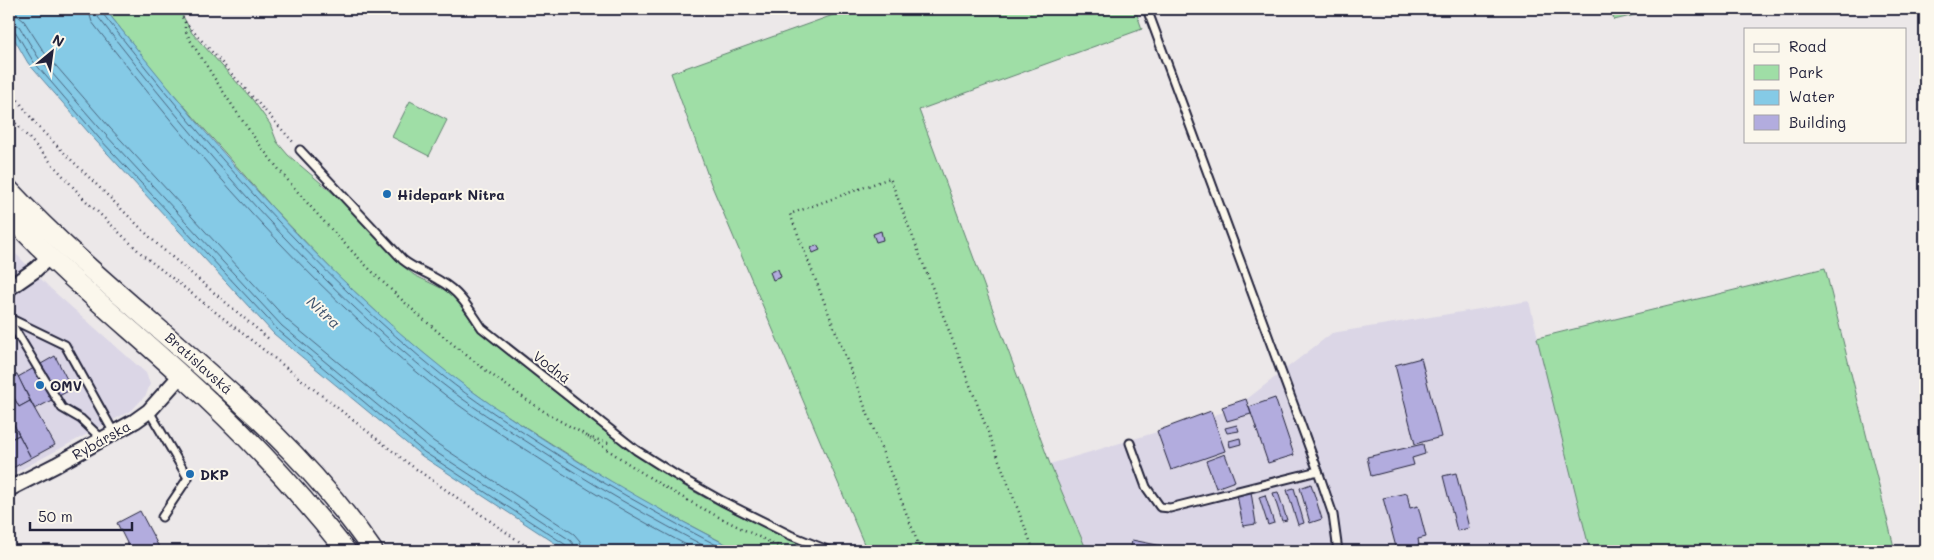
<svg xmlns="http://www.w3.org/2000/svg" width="1934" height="560" font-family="Mali,sans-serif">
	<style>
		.built { fill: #dbd6e6 }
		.green { fill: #9fdea6; stroke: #608070 }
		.water { fill: #85cae6; stroke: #5d87a2 }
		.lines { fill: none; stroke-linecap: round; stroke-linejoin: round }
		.shore { stroke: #4a657f; stroke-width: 1 }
		.building { fill: #b2acde; stroke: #22223b }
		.service-casing { stroke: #22223b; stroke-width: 11 }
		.minor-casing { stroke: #22223b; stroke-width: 18 }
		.secondary-casing { stroke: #22223b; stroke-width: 22 }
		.path { stroke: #22223b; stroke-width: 2.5; stroke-dasharray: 1 4; stroke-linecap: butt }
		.service { stroke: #fbf7ec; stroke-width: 7 }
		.minor { stroke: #fbf7ec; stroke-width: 14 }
		.secondary { stroke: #fbf7ec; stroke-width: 19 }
		.poi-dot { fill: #1f6fb2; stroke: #fbf7ec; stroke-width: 2 }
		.labels { text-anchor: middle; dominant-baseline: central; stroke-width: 4; stroke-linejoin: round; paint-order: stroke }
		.poi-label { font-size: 14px; font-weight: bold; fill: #22223b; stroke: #fbf7ec; text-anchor: start }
		.street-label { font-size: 14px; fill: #22223b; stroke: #fbf7ec }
		.water-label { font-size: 15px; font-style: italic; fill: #40546e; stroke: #fbf7ec }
	</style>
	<rect width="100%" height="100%" fill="#ece8e9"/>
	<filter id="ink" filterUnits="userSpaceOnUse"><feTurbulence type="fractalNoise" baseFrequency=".02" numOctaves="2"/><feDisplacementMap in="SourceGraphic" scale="10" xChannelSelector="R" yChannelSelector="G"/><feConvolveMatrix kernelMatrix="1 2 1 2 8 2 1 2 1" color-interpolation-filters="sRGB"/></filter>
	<g filter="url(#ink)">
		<g class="built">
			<polygon points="9,247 51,289 146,373 150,384 146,395 132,410 9,476"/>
			<polygon points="1529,301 1590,551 1087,551 1050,464 1234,409 1332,333"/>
		</g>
		<g class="green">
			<path d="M105,9H179L192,33L252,99L270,124L277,142L288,155L341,200L404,267L414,275L445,290L457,300L479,330L495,344C553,389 609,439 671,478C717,507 768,529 818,551H739L630,494L494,407L447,373L396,330L340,278L272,207L159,77Z"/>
			<polygon points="850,9 1135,9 1142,29 919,110 1050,464 1087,551 867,551 711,184 671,73"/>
			<polygon points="1611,9 1660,9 1614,20"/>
			<polygon points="410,101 447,120 429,156 392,137"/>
			<polygon points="1825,268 1895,551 1590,551 1537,338"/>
		</g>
		<path class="water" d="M9,9H105C208,139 317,269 447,372C476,395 506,415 537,435C602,478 670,516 739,551H567L422,456L274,334L96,141L28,63L9,30Z"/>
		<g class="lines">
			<g class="shore">
				<path d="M88,9L92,22C192,151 307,284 435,387C465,411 497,432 529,452C584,488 640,521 698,551"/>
				<path d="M96,9L98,17C198,146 312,280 440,382C469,405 501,425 532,445C591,484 652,519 714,551"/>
				<path d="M102,9L103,14C205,144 314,272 443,376C473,400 504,420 536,441C598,481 662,517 728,551"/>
				<polyline points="9,15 18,16 24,21 44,52 110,128 287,320 433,441 574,534 580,541 582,551"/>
				<polyline points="9,22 19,26 38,57 104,133 282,326 428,447 570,540 574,545 575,551"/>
				<polyline points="9,29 15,31 33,61 99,138 278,330 424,452 566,545 568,551"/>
			</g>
		</g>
		<g class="building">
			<polygon points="881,231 883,240 876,242 873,234"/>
			<polygon points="817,245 820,250 813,253 811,248"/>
			<polygon points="778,269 781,277 773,280 770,272"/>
			<polygon points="55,356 72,389 35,409 18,377"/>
			<polygon points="1421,358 1441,437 1415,444 1395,365"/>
			<polygon points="17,374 30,401 19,407 10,390 14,387 12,383 9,385 9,378"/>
			<polygon points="12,383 14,387 10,390 19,407 30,401 55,445 31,458 9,415 9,385"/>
			<polygon points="1275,398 1294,455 1268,463 1249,407"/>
			<polygon points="1246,399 1251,414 1227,421 1222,407"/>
			<polygon points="1211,411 1225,451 1171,470 1157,431"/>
			<polygon points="9,415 19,435 9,440"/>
			<polygon points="1237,425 1239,431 1227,433 1225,428"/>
			<polygon points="19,435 31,458 9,470 9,440"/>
			<polygon points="1240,438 1241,444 1230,447 1229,441"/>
			<polygon points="1423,444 1425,454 1412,458 1414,465 1371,476 1367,457"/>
			<polygon points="1225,454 1235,481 1216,488 1206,461"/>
			<polygon points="1456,473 1469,528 1457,531 1443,476"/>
			<polygon points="1311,484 1322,519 1310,523 1300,488"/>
			<polygon points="1294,488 1304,523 1298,525 1287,490"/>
			<polygon points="1251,492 1256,524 1243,526 1237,495"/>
			<polygon points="1278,492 1287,520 1282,521 1273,493"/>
			<polygon points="1407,493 1410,508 1418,506 1426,537 1418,539 1419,545 1397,551 1383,498"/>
			<polygon points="1265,495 1274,523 1268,525 1259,497"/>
			<polygon points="140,511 161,551 131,551 117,523"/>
			<polygon points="1132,540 1183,550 1183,551 1130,551"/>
			<polygon points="271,544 276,551 260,551"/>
		</g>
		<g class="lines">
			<g class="service-casing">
				<g id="service">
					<polyline points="1147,9 1318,471 1333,515 1338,551"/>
					<path d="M300,150L403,260C414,269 428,273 440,281C460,292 470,310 482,328L636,450L674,474L722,501L790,535L830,551"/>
					<polyline points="9,303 11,287"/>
					<polyline points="9,318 65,345 114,433"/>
					<polyline points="9,320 62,408 81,419 102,439"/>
					<polyline points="149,411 188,478 162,517"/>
					<polyline points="1130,443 1146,487 1160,507 1170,508 1318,471"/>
				</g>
			</g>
			<g class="minor-casing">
				<g id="minor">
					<polyline points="9,288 35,270 50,256"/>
					<polyline points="9,489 56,465 135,421 149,411 181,375"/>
				</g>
			</g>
			<g class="secondary-casing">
				<g id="secondary">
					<path d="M9,190C126,315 275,407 373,551"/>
					<path d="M9,215C62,273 123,322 181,375C241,429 296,488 346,551"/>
				</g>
			</g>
			<g class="path">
				<polyline points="177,9 185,22 294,143"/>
				<path d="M185,22V29L190,40C219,85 247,131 281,172C357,264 448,349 548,414C561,422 574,428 587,436C616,455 644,475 675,493C711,514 750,533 789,551"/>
				<polyline points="9,88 38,127 159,246 270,340"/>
				<polyline points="9,116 84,199 144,256 409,464 533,551"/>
				<polyline points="588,437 609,443"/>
				<polyline points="921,551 790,214 890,178 1034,551"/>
			</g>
			<use href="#service" class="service"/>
			<use href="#minor" class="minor"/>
			<use href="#secondary" class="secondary"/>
		</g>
	</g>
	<g class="poi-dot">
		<circle cx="387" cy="194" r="5"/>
		<circle cx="40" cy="385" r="5"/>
		<circle cx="190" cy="474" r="5"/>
	</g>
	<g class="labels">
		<g class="poi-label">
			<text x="397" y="194">Hidepark Nitra</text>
			<text x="50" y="385">OMV</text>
			<text x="200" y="474">DKP</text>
		</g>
		<g class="street-label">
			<text transform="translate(199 363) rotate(42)">Bratislavská</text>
			<text transform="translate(552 367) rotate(38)">Vodná</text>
			<text transform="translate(101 440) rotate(-29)">Rybárska</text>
		</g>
		<g class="water-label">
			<text transform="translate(324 312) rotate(43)">Nitra</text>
		</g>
	</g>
	<rect width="1934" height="560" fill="none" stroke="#fbf7ec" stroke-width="30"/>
	<rect x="15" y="15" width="1904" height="530" fill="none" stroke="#22223b" stroke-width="2" filter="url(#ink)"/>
	<rect x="1744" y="28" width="162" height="115" fill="#fbf7ec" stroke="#a4a2a5"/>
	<rect x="1754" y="44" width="25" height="8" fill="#fbf7ec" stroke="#a4a2a5"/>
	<text x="1789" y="52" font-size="15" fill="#22223b">Road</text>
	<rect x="1754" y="65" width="25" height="15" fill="#9fdea6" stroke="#a4a2a5"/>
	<text x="1789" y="78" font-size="15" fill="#22223b">Park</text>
	<rect x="1754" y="90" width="25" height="15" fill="#85cae6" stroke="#a4a2a5"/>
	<text x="1789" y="102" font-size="15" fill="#22223b">Water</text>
	<rect x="1754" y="115" width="25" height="15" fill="#b2acde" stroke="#a4a2a5"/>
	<text x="1789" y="128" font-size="15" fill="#22223b">Building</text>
	<g transform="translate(52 52) rotate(29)" stroke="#fbf7ec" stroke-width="4" paint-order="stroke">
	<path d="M0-4L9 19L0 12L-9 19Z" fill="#22223b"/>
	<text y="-8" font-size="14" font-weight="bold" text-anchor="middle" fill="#22223b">N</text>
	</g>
	<path d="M30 522v8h102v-8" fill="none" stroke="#22223b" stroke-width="2.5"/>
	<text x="38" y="522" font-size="15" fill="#22223b" stroke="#fbf7ec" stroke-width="4" paint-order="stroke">50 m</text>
</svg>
